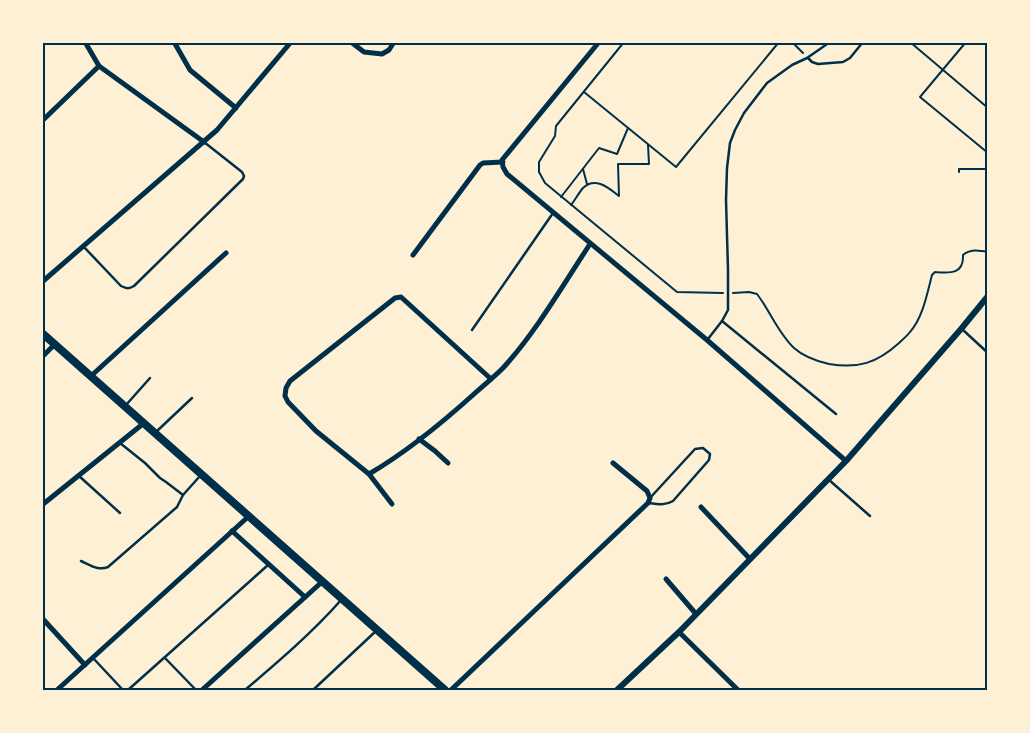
<svg xmlns="http://www.w3.org/2000/svg" width="1030" height="733" font-family="'Noto Serif',serif">
	<style>
		.lines { fill: none; stroke-linecap: round; stroke-linejoin: round }
		.path { stroke: #003049; stroke-width: 2 }
		.service { stroke: #003049; stroke-width: 2.5 }
		.minor { stroke: #003049; stroke-width: 5 }
		.tertiary { stroke: #003049; stroke-width: 6 }
		.primary { stroke: #003049; stroke-width: 8 }
		.neatline { fill: none; stroke: #003049; stroke-width: 2 }
	</style>
	<rect width="100%" height="100%" fill="#fdf0d5"/>
	<g class="lines">
		<g class="path">
			<polyline points="624,42 556,126 555,136 539,162 539,172 545,183 677,292 723,293"/>
			<polyline points="792,42 803,53"/>
			<polyline points="910,42 988,108"/>
			<polyline points="966,42 920,97 988,153"/>
			<polyline points="584,92 676,167 779,42"/>
			<polyline points="583,169 587,184"/>
			<polyline points="959,172 959,169 988,169"/>
			<polyline points="561,197 599,148 617,154 628,128"/>
			<path d="M571,205C575,200 578,194 583,188C595,176 609,188 619,196L618,164H649L648,145"/>
			<path d="M733,293L749,292L757,294C770,311 778,333 794,348C804,357 816,361 829,364C858,369 877,363 899,343C902,340 907,336 910,332C923,317 927,294 932,275L935,272C949,273 964,275 963,255C970,249 978,250 988,252"/>
		</g>
		<g class="service">
			<polyline points="808,58 812,62 818,64 843,62 850,58 863,42"/>
			<path d="M83,246L121,286C127,289 129,289 134,286L243,179L244,176L242,172L204,142"/>
			<polyline points="722,321 836,414"/>
			<polyline points="472,330 553,213"/>
			<polyline points="963,330 988,353"/>
			<polyline points="708,339 722,321 728,310 728,270 726,200 727,168 730,143 735,130 744,113 767,83 792,65 807,58 830,42"/>
			<polyline points="126,405 150,378"/>
			<polyline points="157,431 192,398"/>
			<polyline points="120,443 145,463 160,478 166,482 183,495 200,476"/>
			<polyline points="79,476 120,513"/>
			<polyline points="828,479 870,516"/>
			<path d="M648,503C656,504 665,506 673,501L709,460L710,454L703,448L695,449L650,498"/>
			<path d="M81,561C90,565 98,571 108,567L177,507L183,495"/>
			<polyline points="93,658 123,690"/>
			<polyline points="165,658 196,690"/>
			<polyline points="42,689 44,690"/>
			<polyline points="128,690 268,565"/>
			<path d="M245,690C279,661 312,633 342,599"/>
			<polyline points="313,690 376,631"/>
		</g>
		<g class="minor">
			<polyline points="85,42 99,66 204,142"/>
			<polyline points="174,42 190,70 236,108"/>
			<polyline points="351,42 364,52 382,54 389,50 394,42"/>
			<polyline points="599,42 502,160 503,167 507,174 707,340 846,461"/>
			<polyline points="42,121 99,66"/>
			<polyline points="413,255 480,165 483,163 503,162"/>
			<polyline points="42,282 217,130 291,42"/>
			<polyline points="42,357 55,344"/>
			<polyline points="91,376 226,253"/>
			<polyline points="419,439 435,451 448,463"/>
			<path d="M369,474C405,453 443,422 474,394C484,385 494,377 503,368C536,332 563,285 590,244"/>
			<polyline points="392,504 369,474 316,431 288,402 285,396 286,388 290,381 395,298 401,297 491,379"/>
			<polyline points="42,505 144,423"/>
			<polyline points="701,507 750,559"/>
			<polyline points="232,531 305,597"/>
			<polyline points="666,579 696,614"/>
			<polyline points="42,618 85,665"/>
			<polyline points="679,632 738,690"/>
			<polyline points="57,690 249,516"/>
			<polyline points="202,690 323,581"/>
			<polyline points="451,690 648,503 650,498 647,491 613,463"/>
		</g>
		<polyline class="tertiary" points="617,690 679,632 846,461 961,329 988,296"/>
		<polyline class="primary" points="42,333 445,690"/>
	</g>
	<rect width="1030" height="733" fill="none" stroke="#fdf0d5" stroke-width="88"/>
	<rect x="44" y="44" width="942" height="645" class="neatline"/>
</svg>
